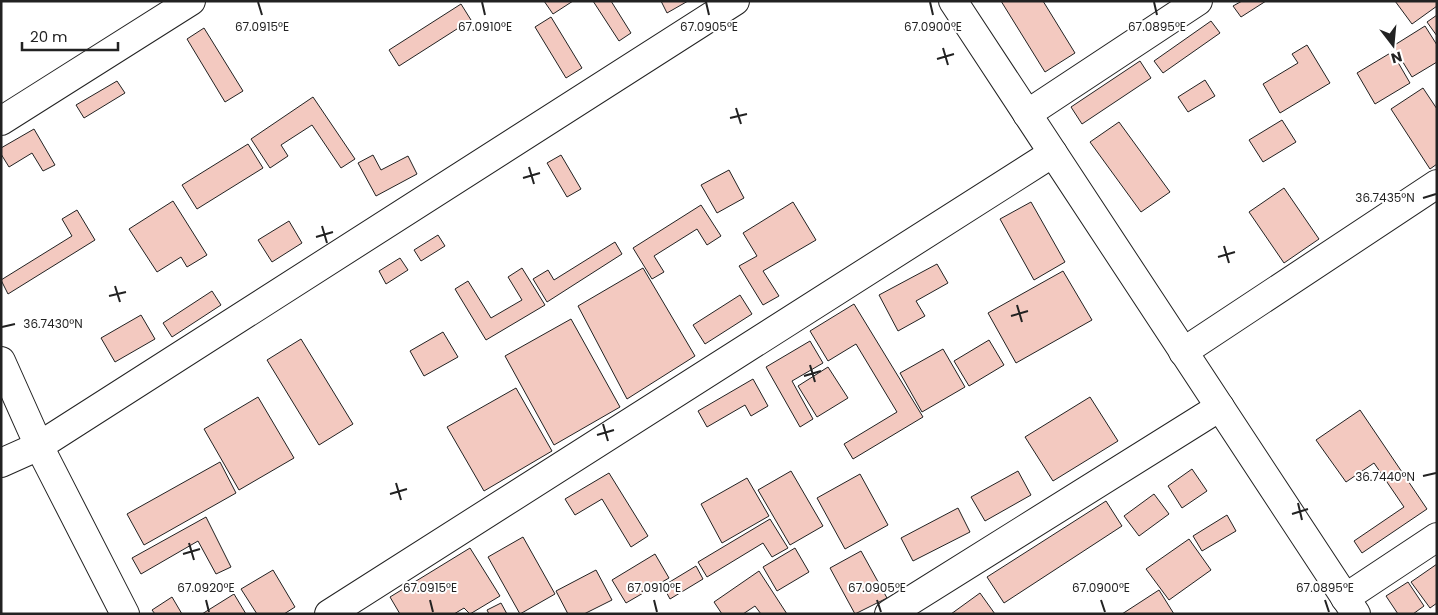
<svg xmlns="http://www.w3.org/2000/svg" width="1438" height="615" font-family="Poppins,sans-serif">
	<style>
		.building { fill: #f3c9c0; stroke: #222 }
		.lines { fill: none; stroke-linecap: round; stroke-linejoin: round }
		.minor-casing { stroke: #222; stroke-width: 30 }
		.minor { stroke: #fff; stroke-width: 28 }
		.ticks { fill: none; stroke: #222; stroke-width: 2 }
		.ticks-label { font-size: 12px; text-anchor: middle; fill: #222; stroke: #fff; stroke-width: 4; stroke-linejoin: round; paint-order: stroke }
	</style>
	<rect width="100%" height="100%" fill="#fff"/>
	<g class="building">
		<polygon points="544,1 573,1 553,14"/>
		<polygon points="593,1 611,1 631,33 619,41"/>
		<polygon points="661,1 688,1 667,13"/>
		<polygon points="1001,1 1043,1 1075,53 1045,72"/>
		<polygon points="1242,1 1266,1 1241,17 1233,6"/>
		<polygon points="1395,1 1437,1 1437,6 1412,24"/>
		<polygon points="461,4 471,20 399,66 389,50"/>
		<polygon points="1437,15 1437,36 1427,22"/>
		<polygon points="551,17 582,68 566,78 535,27"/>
		<polygon points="1211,21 1220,33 1163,73 1154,61"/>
		<polygon points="1425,26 1437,45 1437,62 1412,77 1393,46"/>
		<polygon points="204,28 243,91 225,102 187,39"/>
		<polygon points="1307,45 1330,83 1280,113 1263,84 1298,63 1292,54"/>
		<polygon points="1392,52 1410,83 1375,104 1357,73"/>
		<polygon points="1140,61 1151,78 1082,124 1071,107"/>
		<polygon points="1205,80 1215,96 1188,112 1178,97"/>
		<polygon points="117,81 125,93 84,118 76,105"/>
		<polygon points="1423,88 1437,109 1437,164 1430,169 1391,109"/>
		<polygon points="313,97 355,159 341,168 312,125 281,145 288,156 270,168 251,139"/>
		<polygon points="1282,120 1296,142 1263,162 1249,140"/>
		<polygon points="1119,122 1170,192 1141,212 1090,142"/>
		<polygon points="34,129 55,165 43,171 32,153 9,167 1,154 1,148"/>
		<polygon points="248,144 263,168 197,209 182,185"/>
		<polygon points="373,155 381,170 408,156 417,174 376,196 358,163"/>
		<polygon points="561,155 581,189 567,197 547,163"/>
		<polygon points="729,170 744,198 717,213 701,185"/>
		<polygon points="1284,188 1319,239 1284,263 1249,212"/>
		<polygon points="173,201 207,255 187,267 181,257 157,272 129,229"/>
		<polygon points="793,202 816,240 763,271 779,296 763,305 739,266 757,256 743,233"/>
		<polygon points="1031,202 1065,262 1034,280 1000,219"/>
		<polygon points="701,205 721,236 707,245 697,229 654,256 664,272 652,279 633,248"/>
		<polygon points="77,210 95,240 8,294 1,280 72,236 62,219"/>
		<polygon points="289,221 302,243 272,262 258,240"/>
		<polygon points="438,235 445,246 421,261 414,250"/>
		<polygon points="615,242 622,254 547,302 533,279 548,270 554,280"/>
		<polygon points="400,258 408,270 386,284 379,271"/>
		<polygon points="937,264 948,283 916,301 925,316 898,331 879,295"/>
		<polygon points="522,268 545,305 486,340 455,289 468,281 491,318 522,300 508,277"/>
		<polygon points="643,268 695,356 627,399 578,306"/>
		<polygon points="1063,271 1092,320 1016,363 988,313"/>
		<polygon points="212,291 221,305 172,337 163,323"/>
		<polygon points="740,295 752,314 705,344 693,325"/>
		<polygon points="854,304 923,417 853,459 844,444 897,412 856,344 828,361 810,331"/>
		<polygon points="141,315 155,339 115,362 101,338"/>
		<polygon points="571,319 620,407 554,445 505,356"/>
		<polygon points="443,332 458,357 424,376 410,351"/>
		<polygon points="301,339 353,424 319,445 267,360"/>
		<polygon points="989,340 1004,365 969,386 954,361"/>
		<polygon points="810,341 823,363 792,381 813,419 800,427 766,367"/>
		<polygon points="943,349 965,387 922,412 900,373"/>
		<polygon points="828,367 848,398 817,417 798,386"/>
		<polygon points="753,379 768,406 751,416 745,405 707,427 698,411"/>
		<polygon points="516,388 552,451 484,491 447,427"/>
		<polygon points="258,397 294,458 239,490 204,429"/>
		<polygon points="1090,397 1118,441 1053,481 1025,437"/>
		<polygon points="1360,410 1427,509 1362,553 1354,541 1404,507 1374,463 1346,482 1316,440"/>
		<polygon points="220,462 236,493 144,545 127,514"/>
		<polygon points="1192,469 1207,491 1182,508 1168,486"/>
		<polygon points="791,471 823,526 790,545 758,490"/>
		<polygon points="1018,471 1031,495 985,521 971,497"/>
		<polygon points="609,473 648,536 631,547 602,499 575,515 565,499"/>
		<polygon points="860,474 888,525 845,549 817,498"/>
		<polygon points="747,478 769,516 722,543 701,504"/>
		<polygon points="1154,494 1169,514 1139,536 1124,516"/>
		<polygon points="1106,501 1122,526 1004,603 987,577"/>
		<polygon points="958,508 970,532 913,561 901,538"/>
		<polygon points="1227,515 1236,531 1202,551 1193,536"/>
		<polygon points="206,517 231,567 216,574 198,541 141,574 132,558"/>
		<polygon points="770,519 788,548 772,557 763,543 707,577 698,562"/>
		<polygon points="523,537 555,594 520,614 488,557"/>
		<polygon points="1189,539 1211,570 1169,600 1146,569"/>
		<polygon points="470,548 500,596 470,614 464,608 454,614 400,614 390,597"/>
		<polygon points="795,548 809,572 777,591 763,567"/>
		<polygon points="861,551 887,598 855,614 830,568"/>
		<polygon points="655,554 669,578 626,603 612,580"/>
		<polygon points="1437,564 1437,603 1430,608 1411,582"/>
		<polygon points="696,566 703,579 670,599 663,586"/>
		<polygon points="273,570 295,607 284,614 257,614 241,589"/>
		<polygon points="596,570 612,600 584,614 568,614 556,591"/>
		<polygon points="759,571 787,614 761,614 755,606 743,614 722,614 714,602"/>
		<polygon points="1408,582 1424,606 1413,614 1398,614 1386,596"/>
		<polygon points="1159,590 1174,614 1122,614"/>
		<polygon points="980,593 995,614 951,614"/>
		<polygon points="234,594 246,614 202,614"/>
		<polygon points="172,597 182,614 155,614 152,610"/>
		<polygon points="501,603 507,614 489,614 487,610"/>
	</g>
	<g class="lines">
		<g class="minor-casing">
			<g id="minor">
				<polyline points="953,1 1356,614"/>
				<polyline points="1027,114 1198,1"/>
				<polyline points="1,121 191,1"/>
				<polyline points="1183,352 1437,184"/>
				<polyline points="1,361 39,446 125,614"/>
				<polyline points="1,463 39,446 735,1"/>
				<polyline points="1345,598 1437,537"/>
				<polyline points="329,614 1053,153"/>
				<polyline points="889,614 1220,407"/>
			</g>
		</g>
		<use href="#minor" class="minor"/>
	</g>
	<path class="ticks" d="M258,2L262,15M482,2L485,15M706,2L709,15M930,2L933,15M1154,2L1157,15M943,48L948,65M937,59L954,54M736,108L741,124M730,118L747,114M529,167L534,184M523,178L540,173M1423,198L1436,194M322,226L327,243M316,237L333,232M1224,246L1229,263M1218,257L1235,252M115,286L120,302M109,296L126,292M1017,305L1022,322M1011,316L1028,311M2,327L15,324M810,365L815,382M804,376L821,371M603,424L608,441M597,435L614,430M1423,476L1436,473M396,483L401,500M390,494L407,489M1298,503L1302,520M1292,514L1308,509M189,543L194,560M183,554L200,549M206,600L209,612M430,600L433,612M654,600L657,612M877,600L881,612M1101,600L1105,612M1325,600L1329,612"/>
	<g class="ticks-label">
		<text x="262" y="31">67.0915°E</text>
		<text x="485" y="31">67.0910°E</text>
		<text x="709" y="31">67.0905°E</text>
		<text x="933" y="31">67.0900°E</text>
		<text x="1157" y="31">67.0895°E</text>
		<text x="1385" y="202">36.7435°N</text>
		<text x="53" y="328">36.7430°N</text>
		<text x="1385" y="481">36.7440°N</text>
		<text x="430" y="592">67.0915°E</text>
		<text x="654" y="592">67.0910°E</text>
		<text x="877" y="592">67.0905°E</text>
		<text x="1101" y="592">67.0900°E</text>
		<text x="1325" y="592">67.0895°E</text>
		<text x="206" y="592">67.0920°E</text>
	</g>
	<rect width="1438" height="615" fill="none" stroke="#222222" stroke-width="5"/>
	<g transform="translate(1393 45) rotate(164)" stroke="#ffffff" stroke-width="4" paint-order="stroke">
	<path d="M0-4L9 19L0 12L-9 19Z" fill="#222222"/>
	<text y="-8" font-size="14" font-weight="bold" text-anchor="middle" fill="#222222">N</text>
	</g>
	<path d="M22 42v8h96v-8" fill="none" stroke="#222222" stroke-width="2.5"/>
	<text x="30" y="42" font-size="15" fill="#222222" stroke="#ffffff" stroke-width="4" paint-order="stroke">20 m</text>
</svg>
